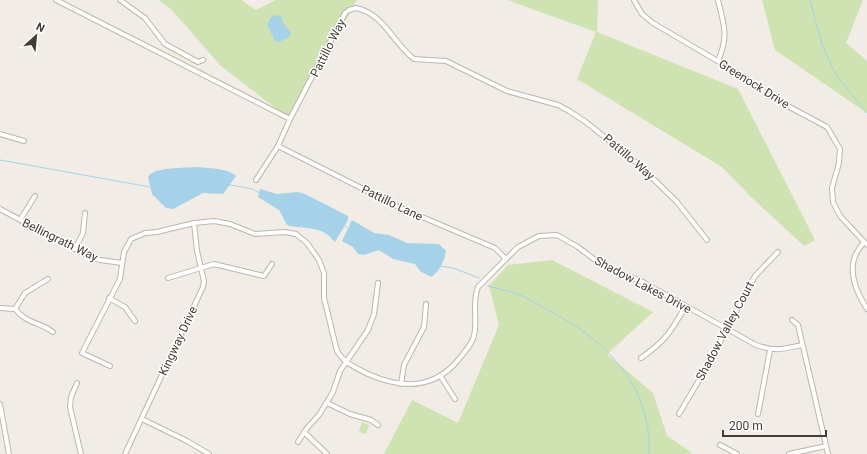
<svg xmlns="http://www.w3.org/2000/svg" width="867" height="454" font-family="Roboto,sans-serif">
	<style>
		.green { fill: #cfe2b1 }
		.water { fill: #a5d2e9 }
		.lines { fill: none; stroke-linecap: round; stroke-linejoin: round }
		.stream { stroke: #a5d2e9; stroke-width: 1 }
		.minor-casing { stroke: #beb6ab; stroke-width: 6 }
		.minor { stroke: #fff; stroke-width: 4 }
		.labels { text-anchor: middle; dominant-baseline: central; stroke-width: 3; stroke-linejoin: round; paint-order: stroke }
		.street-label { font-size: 12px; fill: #423c35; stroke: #fff }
	</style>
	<rect width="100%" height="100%" fill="#f1ece5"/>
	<g class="green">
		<polygon points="159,0 241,0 256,10 276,0 357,0 291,120 221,66 172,10"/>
		<polygon points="507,0 598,0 597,32 738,89 815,240 804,246 750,196 722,167 577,79 596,32"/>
		<polygon points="762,0 863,0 846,43 867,61 867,113 775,50"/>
		<polygon points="552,260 653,312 607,354 653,393 667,436 691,452 690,454 384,454 412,400 458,423 499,325 489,286 508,265"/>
		<polygon points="362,422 369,425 366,434 359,432"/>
	</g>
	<g class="water">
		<polygon points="277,15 282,17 282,21 291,33 289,37 279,42 275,41 267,25 271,17"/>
		<path d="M196,167C207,168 228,168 236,176L223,194L203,193L173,209L166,208L152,194L148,177C152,167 185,168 196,167Z"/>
		<path d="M260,189L277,194L298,192L305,194L348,216V220L335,242C332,240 331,237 328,235C317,226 300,229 287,225L279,210L258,197Z"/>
		<path d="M352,220L374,233L389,235L407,243L439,244L446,251C445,259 439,273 431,277L420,271L415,264L393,259L379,250L364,255L358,254L353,247L342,241Z"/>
	</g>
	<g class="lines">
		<g class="stream">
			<polyline points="810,0 822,45 836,75 867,113"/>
			<polyline points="0,160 150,187"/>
			<polyline points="230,185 253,189 259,193"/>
			<polyline points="345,226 348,228"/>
			<polyline points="440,266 453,268 479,278"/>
			<path d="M488,286C498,289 510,291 520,295C530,299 540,306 550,311C606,341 652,385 649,454"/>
		</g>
		<g class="minor-casing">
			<g id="minor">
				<polyline points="56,0 290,119"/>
				<polyline points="120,0 145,18 165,44 198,62 203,60"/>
				<polyline points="634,0 642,14 653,23 743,76 769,96 827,127 840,149 839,163 832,188 833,202 840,216 867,245"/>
				<path d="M718,0C724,26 729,35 718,61"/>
				<polyline points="0,134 24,141"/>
				<polyline points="278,146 401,208 495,248 506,259"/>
				<path d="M256,180L278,146L290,119L345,13L349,10L356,8C383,13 394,44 414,59L446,61L507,91L558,105L569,111L586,122L638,164L677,202L707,240"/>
				<polyline points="0,209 88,256 100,260 122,263"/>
				<polyline points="20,220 35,196"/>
				<path d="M863,243C860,248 855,254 854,259C849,277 858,295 867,309"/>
				<polyline points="75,249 83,233 85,213"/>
				<polyline points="168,278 214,264 264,276 272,264"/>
				<polyline points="109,298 125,307 135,321"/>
				<polyline points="0,308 15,309 25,293 48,279"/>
				<path d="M15,309C27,324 40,322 53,332"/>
				<polyline points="792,320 798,325 828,454"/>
				<path d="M641,358C665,341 671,332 685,307"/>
				<path d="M110,366L82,353L120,279L124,252L131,239L145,233L157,232L194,223L214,221L230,224L255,234L285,232L296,234L307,243L319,260L324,273V298L337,351C344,363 356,368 368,374C402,389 434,390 459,359C464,353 470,346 473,339C479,324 471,304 478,287L518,247L539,236L557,235L578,247L603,266L643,282L756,345C775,352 783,349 802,345"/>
				<polyline points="441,377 455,399"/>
				<polyline points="77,383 71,397 70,407 81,454"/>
				<polyline points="401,384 404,365 424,327 426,304"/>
				<polyline points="327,403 350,414 371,420 378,425"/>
				<polyline points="0,404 9,454"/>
				<polyline points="679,414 705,370 755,276 778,252"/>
				<polyline points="758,414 770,350"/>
				<polyline points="142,419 187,441 209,454"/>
				<polyline points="304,432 327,454"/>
				<polyline points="298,442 307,428 319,415 333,392 340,371 368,330 374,314 378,283"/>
				<polyline points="720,445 737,454"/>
				<polyline points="125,454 203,287 204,281 197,251 194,223"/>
				<polyline points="789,454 826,446"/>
			</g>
		</g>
		<use href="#minor" class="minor"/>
	</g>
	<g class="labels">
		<g class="street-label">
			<text transform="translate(328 48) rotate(-63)">Pattillo Way</text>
			<text transform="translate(754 84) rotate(32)">Greenock Drive</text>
			<text transform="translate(629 157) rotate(41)">Pattillo Way</text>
			<text transform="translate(392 203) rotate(26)">Pattillo Lane</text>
			<text transform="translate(60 240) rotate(26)">Bellingrath Way</text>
			<text transform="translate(643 285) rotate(28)">Shadow Lakes Drive</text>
			<text transform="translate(725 331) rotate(-62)">Shadow Valley Court</text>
			<text transform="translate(178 341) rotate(-65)">Kingway Drive</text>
		</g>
	</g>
	<g transform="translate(36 36) rotate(27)" stroke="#ffffff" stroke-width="3" paint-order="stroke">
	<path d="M0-3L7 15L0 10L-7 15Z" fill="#423c35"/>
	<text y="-6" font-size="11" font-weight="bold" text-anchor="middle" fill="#423c35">N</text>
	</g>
	<path d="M723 430v6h103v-6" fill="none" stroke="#423c35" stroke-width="2"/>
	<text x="729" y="430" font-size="12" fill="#423c35" stroke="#ffffff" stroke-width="3" paint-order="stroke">200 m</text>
</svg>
